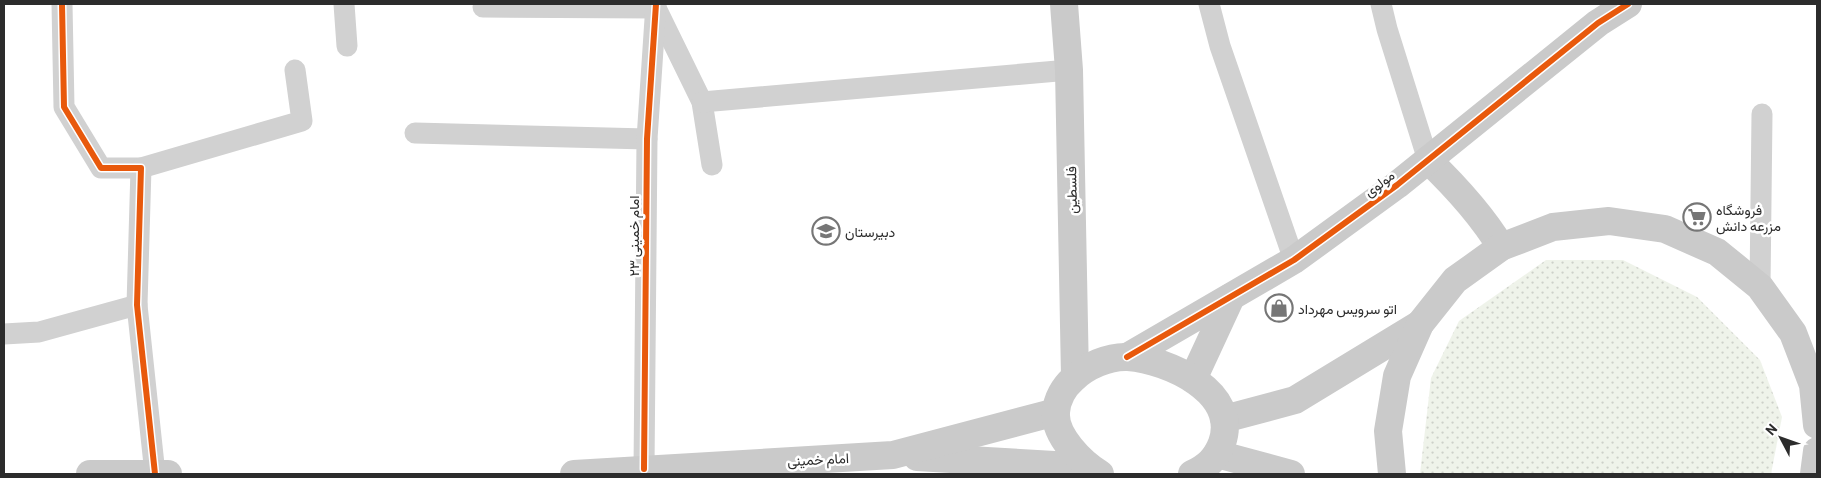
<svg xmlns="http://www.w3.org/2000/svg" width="1821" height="478" font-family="Barlow,Vazirmatn,sans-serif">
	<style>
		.grass { fill: url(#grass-dots) }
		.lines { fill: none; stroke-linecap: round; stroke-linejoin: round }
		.street { stroke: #d1d1d1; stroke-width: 21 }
		.secondary { stroke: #cacaca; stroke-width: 28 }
		.cycleway-casing { stroke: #fff; stroke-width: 9 }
		.cycleway { stroke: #e8590c; stroke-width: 6 }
		.labels { text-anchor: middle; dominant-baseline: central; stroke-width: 5; stroke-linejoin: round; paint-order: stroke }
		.street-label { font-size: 14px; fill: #2c2c2c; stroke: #fff }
		.poi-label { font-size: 14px; fill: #2c2c2c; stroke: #fff; text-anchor: start }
	</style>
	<defs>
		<pattern id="grass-dots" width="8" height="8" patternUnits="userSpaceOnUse" patternTransform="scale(1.25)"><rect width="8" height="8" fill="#eff3ea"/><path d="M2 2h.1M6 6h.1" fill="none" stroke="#cdd0c9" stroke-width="1.8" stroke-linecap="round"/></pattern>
	</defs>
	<rect width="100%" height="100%" fill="#fff"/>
	<polygon class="grass" points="1546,260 1623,260 1697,297 1760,360 1782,417 1771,474 1420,474 1431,378 1459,321"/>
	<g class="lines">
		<g class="street">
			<polyline points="62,4 64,107 101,168 141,168 137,305 155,474"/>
			<polyline points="344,4 347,46"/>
			<polyline points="1209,4 1220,46 1294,260"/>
			<polyline points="1381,4 1387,29 1428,160"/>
			<polyline points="483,7 656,8 702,102 712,165"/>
			<polyline points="702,102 1069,70"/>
			<polyline points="415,133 647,139"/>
			<polyline points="141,168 302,121 295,70"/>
			<polyline points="1760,287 1762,114"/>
			<polyline points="4,334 39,332 137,305"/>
			<polyline points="644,469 647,139 656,4"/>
		</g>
		<g class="secondary">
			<polyline points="1064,4 1069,70 1075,376"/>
			<path d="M1428,160C1456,187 1481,214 1501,247"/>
			<polyline points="1127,357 1294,260 1397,185 1598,23 1628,4"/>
			<polyline points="1193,379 1231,297"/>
			<polyline points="1224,419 1295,400 1420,324"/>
			<polyline points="1217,454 1291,474"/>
			<polyline points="917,457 1089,467"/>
			<polyline points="90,474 168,474"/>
			<polyline points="574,474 893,455 1056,412"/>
			<path d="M1100,474C1082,463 1054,436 1056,412C1057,399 1064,387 1073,379C1086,366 1109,356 1128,357C1168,360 1240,392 1222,443C1216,459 1207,467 1192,474"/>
			<polyline points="1392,474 1388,431 1397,376 1420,324 1455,280 1501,247 1553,227 1609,221 1665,229 1717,252 1760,287 1793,333 1813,385 1817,425"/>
			<polyline points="1814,474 1817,451"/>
		</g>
		<g class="cycleway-casing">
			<g id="cycleway">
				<polyline points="62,4 64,107 101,168 141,168 137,305 155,474"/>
				<polyline points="1127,357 1294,260 1397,185 1598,23 1628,4"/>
				<polyline points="644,469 647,139 656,4"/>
			</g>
		</g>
		<use href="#cycleway" class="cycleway"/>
	</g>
	<defs>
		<g id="supermarket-ring" transform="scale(1.4375)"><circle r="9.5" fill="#fff" stroke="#767676" stroke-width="1.5"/><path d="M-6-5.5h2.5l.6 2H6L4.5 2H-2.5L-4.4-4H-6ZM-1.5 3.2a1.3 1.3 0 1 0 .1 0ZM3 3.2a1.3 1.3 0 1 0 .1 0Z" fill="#767676"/></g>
		<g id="school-ring" transform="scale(1.4375)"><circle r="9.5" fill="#fff" stroke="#767676" stroke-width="1.5"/><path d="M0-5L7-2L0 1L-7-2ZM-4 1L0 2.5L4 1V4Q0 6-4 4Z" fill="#767676"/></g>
		<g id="shop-ring" transform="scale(1.4375)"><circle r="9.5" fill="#fff" stroke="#767676" stroke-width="1.5"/><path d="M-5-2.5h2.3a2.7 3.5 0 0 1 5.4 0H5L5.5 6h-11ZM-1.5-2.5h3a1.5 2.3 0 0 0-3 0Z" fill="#767676"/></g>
	</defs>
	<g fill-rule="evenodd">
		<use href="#supermarket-ring" x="1697" y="217"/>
		<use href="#school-ring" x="826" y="231"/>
		<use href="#shop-ring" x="1279" y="308"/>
	</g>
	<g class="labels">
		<g class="street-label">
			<text transform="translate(1379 183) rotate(-37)">مولوی</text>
			<text transform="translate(1071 190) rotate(-91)">فلسطین</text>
			<text transform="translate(633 236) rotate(-90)">امام خمینی ۲۳</text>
			<text transform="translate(818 459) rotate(-3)">امام خمینی</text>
		</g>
		<g class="poi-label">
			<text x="1716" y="209">فروشگاه<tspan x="1716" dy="16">مزرعه دانش</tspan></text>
			<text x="845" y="231">دبیرستان</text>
			<text x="1298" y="308">اتو سرویس مهرداد</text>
		</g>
	</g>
	<rect width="1821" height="478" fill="none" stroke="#2c2c2c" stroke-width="10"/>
	<g transform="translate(1781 438) rotate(311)" stroke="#ffffff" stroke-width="4" paint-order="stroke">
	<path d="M0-4L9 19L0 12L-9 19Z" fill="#2c2c2c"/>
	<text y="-8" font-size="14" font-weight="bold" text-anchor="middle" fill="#2c2c2c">N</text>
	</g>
</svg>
